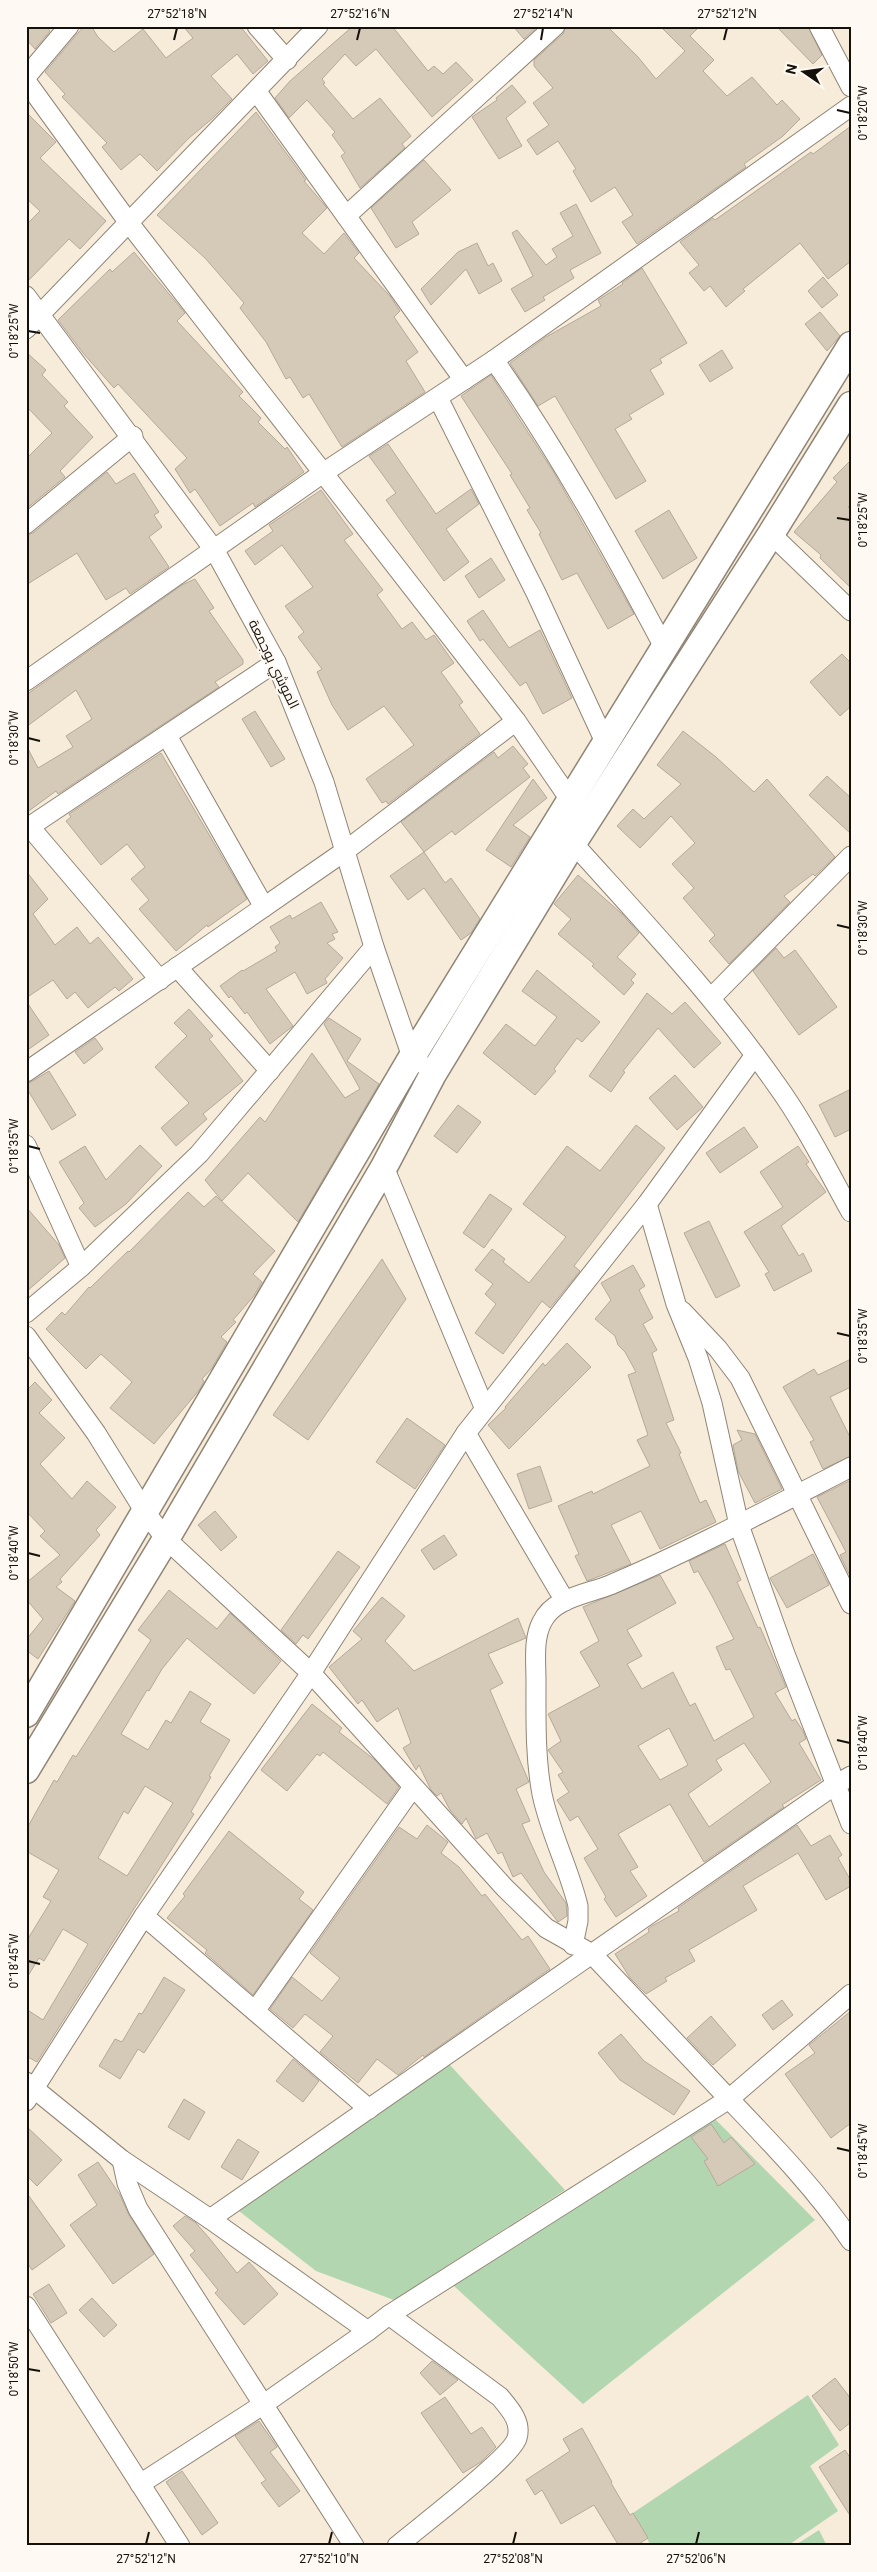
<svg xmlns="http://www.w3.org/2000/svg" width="877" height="2572" font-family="Roboto,Cairo,sans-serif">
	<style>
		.green { fill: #b2d6af }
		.building { fill: #d5c9b8; stroke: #b5a999; fill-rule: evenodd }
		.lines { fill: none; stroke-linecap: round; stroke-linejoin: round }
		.minor-casing { stroke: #908575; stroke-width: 21 }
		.secondary-casing { stroke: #908575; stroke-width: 29 }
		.minor { stroke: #fff; stroke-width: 19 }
		.secondary { stroke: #fff; stroke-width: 26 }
		.ticks { fill: none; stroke: #14100a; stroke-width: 2 }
		.labels { text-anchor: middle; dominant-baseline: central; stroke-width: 4.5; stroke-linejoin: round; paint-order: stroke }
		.street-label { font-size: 14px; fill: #14100a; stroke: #fef9f2 }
		.neatline { fill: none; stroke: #14100a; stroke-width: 2 }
		.ticks-label { font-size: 12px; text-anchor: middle; fill: #14100a }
	</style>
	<rect width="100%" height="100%" fill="#f7ebda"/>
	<g class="green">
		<polygon points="449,2064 565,2190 394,2300 316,2271 239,2211"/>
		<polygon points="713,2117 815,2220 583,2404 454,2286"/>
		<polygon points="808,2395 839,2445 810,2466 838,2511 787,2546 651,2546 633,2513"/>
		<polygon points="819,2530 827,2546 794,2546"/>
	</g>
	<g class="building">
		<polygon points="26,26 46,26 50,31 35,49 26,39"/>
		<polygon points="84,26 91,26 98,37 114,52 143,29 166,58 193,38 183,26 240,26 268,61 253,74 237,54 211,76 232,99 213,118 189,138 157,171 140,154 121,170 102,147 107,143 62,97 65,94 45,72"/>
		<polygon points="353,26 392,26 428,71 434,66 443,74 456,62 473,80 432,117 376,49 356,66 345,54 322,79 325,83 323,84 353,119 380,98 411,136 402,144 405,148 360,188 341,156 345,153 332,135 335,132 307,100 289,118 275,98 290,81"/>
		<polygon points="513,26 538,26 524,39"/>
		<polygon points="566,26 607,26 638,57 656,79 685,51 660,26 700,26 690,36 714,60 703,71 727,96 752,77 777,105 782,100 800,119 783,136 744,164 746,167 637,244 622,222 633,215 615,187 591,202 573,171 576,169 558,141 537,155 527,140 549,125 533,103 553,88 534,66 534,60 563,34"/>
		<polygon points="776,26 808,26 822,55 813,64"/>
		<polygon points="512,85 526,102 506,118 522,146 499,159 472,117 497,100 496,98"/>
		<polygon points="26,112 56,142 40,158 106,221 80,249 69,239 26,283 26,225 40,211 26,198"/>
		<polygon points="256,112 306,180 304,181 327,208 302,233 324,254 344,233 359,253 354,258 390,296 400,311 394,317 418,352 406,361 425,392 342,447 309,394 303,398 290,377 286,379 266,342 240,308 244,303 205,258 157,215"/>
		<polygon points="851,126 851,261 828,279 800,243 743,289 745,291 726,307 710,286 704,291 689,273 699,265 680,242 713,218 715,220 811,152 813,154"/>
		<polygon points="424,160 451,190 412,222 419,234 396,248 371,208"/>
		<polygon points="576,204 601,253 570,270 574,278 543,297 545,300 525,312 511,289 533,276 512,233 517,230 546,265 557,257 552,249 573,236 560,213"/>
		<polygon points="477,243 488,266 493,263 502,281 479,294 466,269 431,305 421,289 458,252"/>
		<polygon points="134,252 185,313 177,321 243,392 239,396 261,418 258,422 285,449 287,447 304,472 255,507 253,503 220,526 195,489 190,493 175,469 187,458 118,384 114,388 83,353 58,320 110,269 112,272"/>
		<polygon points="642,268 687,343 660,359 662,363 650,370 664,394 629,415 632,419 615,429 646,481 616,499 555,396 538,406 510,363 546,337 601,306 598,300 623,284 622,283"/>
		<polygon points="823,277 838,295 822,308 808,291"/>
		<polygon points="820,312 840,336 827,351 805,324"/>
		<polygon points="722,350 733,368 710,382 699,365"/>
		<polygon points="26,352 46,370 42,375 68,402 64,406 93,437 60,471 65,477 26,509 26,459 52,433 26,406"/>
		<polygon points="491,375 553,471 634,614 608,629 577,573 562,580 539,534 541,533 527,510 530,508 510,475 512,474 461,396"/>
		<polygon points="388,444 436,514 471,489 479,504 446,529 469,562 444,581 386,500 396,493 369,456"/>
		<polygon points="851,460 851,504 848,507 851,509 851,588 820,558 821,555 794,532 837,482 833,478"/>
		<polygon points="107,472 116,484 134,473 159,512 154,515 162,527 149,537 169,567 130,594 126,588 106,600 77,553 26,585 26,535 33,533"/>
		<polygon points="321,490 353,534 344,540 383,590 377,595 402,629 412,622 426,640 434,635 454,663 441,672 463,702 459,705 480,734 388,804 386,801 382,803 366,779 414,745 384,706 348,730 332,705 317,672 322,669 298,637 304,632 285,606 313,587 282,545 255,565 245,551 273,531 269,525"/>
		<polygon points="669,510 697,558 663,579 635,531"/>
		<polygon points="491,558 505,580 479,598 465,576"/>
		<polygon points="195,579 214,608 209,611 243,660 243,664 215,682 219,687 58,794 56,791 26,813 26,745 38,768 73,747 66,736 92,719 76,690 26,727 26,695 182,585"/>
		<polygon points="483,610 509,648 540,630 572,698 543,714 526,682 520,686 483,639 480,641 467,621"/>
		<polygon points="842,654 851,663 851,706 840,716 810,682"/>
		<polygon points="255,711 285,759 271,767 242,719"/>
		<polygon points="683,731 716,757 754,792 767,779 835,857 815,876 813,874 784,896 790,902 729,964 709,941 715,935 683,898 694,888 672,864 695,843 671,816 640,848 617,826 633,809 644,819 681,784 657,765"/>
		<polygon points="513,746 528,764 523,768 530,777 455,835 452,831 424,852 401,822 494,752 498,758"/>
		<polygon points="161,753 247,899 208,927 207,925 176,951 139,909 149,900 131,879 145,867 127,844 101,865 66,821 71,817 69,814"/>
		<polygon points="827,776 851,798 851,834 809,795"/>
		<polygon points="533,779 547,798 513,825 530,837 511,867 486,850"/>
		<polygon points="424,852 445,883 451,878 480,919 471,933 461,940 424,888 408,900 390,876"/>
		<polygon points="26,871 48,899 33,914 55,945 77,927 90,944 98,937 133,979 119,991 115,987 88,1008 75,992 67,999 53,980 26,998"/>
		<polygon points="578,875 621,913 639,933 617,957 636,974 631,980 634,983 624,995 592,966 594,964 558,934 571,919 554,904"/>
		<polygon points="321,902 338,932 332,934 335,939 327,943 343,958 325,979 327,983 307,994 295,972 266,989 293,1026 270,1044 247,1012 245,1014 231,996 229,998 220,986 242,970 243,971 277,951 275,947 280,943 270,927 290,915 292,919"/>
		<polygon points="776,948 784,958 795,950 837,1007 799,1035 753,971"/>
		<polygon points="537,970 600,1022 582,1042 577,1038 554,1069 556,1071 535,1095 483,1053 506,1024 535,1046 557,1017 522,991"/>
		<polygon points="647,993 672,1014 685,1002 721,1043 694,1068 658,1028 623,1071 625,1072 611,1092 589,1076"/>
		<polygon points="26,1001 49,1035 26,1051"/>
		<polygon points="189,1009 213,1036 209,1039 243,1081 203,1114 207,1119 176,1146 161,1128 189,1103 155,1067 187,1036 174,1023"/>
		<polygon points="329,1018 361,1039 347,1061 379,1084 298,1222 248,1173 222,1201 205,1180 260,1117 265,1122 312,1053 345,1098 360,1089 324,1024"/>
		<polygon points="95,1038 103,1049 84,1064 75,1052"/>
		<polygon points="49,1071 76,1115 52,1130 26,1087 26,1085"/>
		<polygon points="675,1075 703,1107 677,1130 649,1098"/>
		<polygon points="851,1089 851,1129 835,1137 819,1105"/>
		<polygon points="458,1105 481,1122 457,1153 434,1136"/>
		<polygon points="636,1125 665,1148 574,1266 580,1271 550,1308 542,1301 503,1354 475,1333 496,1304 485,1294 493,1284 475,1270 492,1249 505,1259 503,1262 529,1283 566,1237 523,1204 567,1146 600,1171"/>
		<polygon points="744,1127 758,1147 720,1173 706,1153"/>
		<polygon points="140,1145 162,1166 126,1204 95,1227 79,1208 84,1203 59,1162 85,1146 106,1180"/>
		<polygon points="798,1146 809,1162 806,1164 826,1192 781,1226 799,1256 803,1253 812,1271 774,1291 765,1274 769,1272 744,1232 783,1207 760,1172"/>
		<polygon points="188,1192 204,1207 216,1196 275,1251 253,1274 262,1282 253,1297 233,1320 236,1322 221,1337 227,1342 212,1368 202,1379 204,1381 200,1389 154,1444 110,1408 132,1382 101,1354 86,1369 46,1329 62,1312 65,1315 89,1287 90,1288 128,1251 129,1252"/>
		<polygon points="490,1194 512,1209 484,1248 463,1233"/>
		<polygon points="26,1207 59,1245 65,1258 26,1292"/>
		<polygon points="709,1221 740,1286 716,1298 684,1233"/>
		<polygon points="382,1259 406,1299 308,1440 273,1415"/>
		<polygon points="633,1265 645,1286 639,1290 653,1318 643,1324 657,1350 652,1353 674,1420 666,1423 681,1453 679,1454 700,1503 706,1500 716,1522 660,1549 641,1511 611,1525 631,1564 587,1581 575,1556 579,1554 558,1506 592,1491 593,1494 650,1466 637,1440 648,1435 628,1375 636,1372 625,1352 618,1345 615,1336 595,1319 611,1300 601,1283"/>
		<polygon points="567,1343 591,1367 509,1449 488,1425 506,1408 505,1407 543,1363 545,1366"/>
		<polygon points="851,1359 851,1387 830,1397 851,1439 851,1456 823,1469 810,1442 814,1440 783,1387 814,1369 818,1375"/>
		<polygon points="35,1382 52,1400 39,1413 65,1438 40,1464 72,1499 87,1481 116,1507 96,1530 100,1535 60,1579 62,1582 56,1587 75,1601 38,1659 26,1650 26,1640 43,1619 26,1599 26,1583 60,1555 40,1536 45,1531 26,1511 26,1391"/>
		<polygon points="407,1418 445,1445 415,1489 376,1462"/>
		<polygon points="737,1430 755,1434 782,1489 755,1503 738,1471 733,1445 742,1440"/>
		<polygon points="540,1466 552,1501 529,1509 517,1474"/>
		<polygon points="851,1480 851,1572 849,1574 840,1555 846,1552 817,1497"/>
		<polygon points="215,1511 237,1537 221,1551 198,1525"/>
		<polygon points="444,1535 457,1555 434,1570 421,1550"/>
		<path d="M725,1544L741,1580L737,1582L758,1628L760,1627L786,1687L775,1693L792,1721L795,1719L803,1731L806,1739L799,1743L821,1780L782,1805L784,1807L704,1862L670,1804L618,1834L638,1867L630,1871L647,1896L616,1917L604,1899L606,1897L584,1858L598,1849L578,1816L570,1821L557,1800L569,1792L558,1775L563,1772L548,1750L561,1741L548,1714L600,1686L580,1652L599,1641L583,1607L660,1575L676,1603L627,1630L642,1656L627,1664L642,1689L673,1672L690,1706L695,1703L714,1741L754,1717L730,1669L726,1670L716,1647L734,1639L712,1596L698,1571L694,1573L689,1561ZM669,1728L688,1765L660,1780L638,1746ZM744,1743L771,1782L709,1827L688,1794L722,1770L716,1760Z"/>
		<polygon points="338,1551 360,1567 308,1639 303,1635 296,1644 281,1630"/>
		<polygon points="813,1554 829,1585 787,1608 770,1578"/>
		<path d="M169,1590L217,1629L230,1613L281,1661L254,1694L187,1638L162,1669L149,1691L147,1690L121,1734L148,1750L166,1720L171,1723L190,1691L211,1704L200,1722L230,1740L209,1776L211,1777L191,1812L194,1814L37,2062L26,2056V2009L43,2020L88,1944L63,1929L44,1961L39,1958L26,1979V1942L51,1901L43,1897L59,1870L26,1851V1830L54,1780L57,1782L73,1755L76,1757L151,1640L138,1630ZM145,1786L173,1803L127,1876L98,1858L124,1811L128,1814Z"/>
		<polygon points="382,1597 405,1616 385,1641 414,1671 518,1618 526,1638 488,1654 503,1683 490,1690 529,1782 516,1789 530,1821 522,1824 544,1872 566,1903 567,1916 558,1922 521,1873 513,1877 502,1852 498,1854 487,1833 476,1839 466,1818 462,1824 450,1810 441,1793 437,1796 431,1790 419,1765 416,1770 403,1748 411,1743 398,1708 377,1722 362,1700 358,1704 329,1667 362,1639 353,1631"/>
		<polygon points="312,1704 342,1728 339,1732 375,1760 399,1787 387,1804 323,1752 320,1756 317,1754 287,1791 261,1770"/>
		<polygon points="427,1825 448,1842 441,1853 459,1867 482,1896 485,1894 522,1940 528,1936 550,1969 424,2057 423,2055 398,2075 377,2059 358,2083 320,2052 333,2036 305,2014 293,2028 270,2009 292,1977 322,2001 340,1978 310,1953 399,1827 417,1839"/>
		<polygon points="797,1825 811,1846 830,1835 842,1855 838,1858 851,1881 851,1886 826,1900 798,1853 743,1886 757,1910 689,1950 695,1961 665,1978 667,1981 646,1994 630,1978 615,1954 649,1932 648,1929 652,1926 679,1911 678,1908"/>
		<polygon points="229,1831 304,1892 299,1899 313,1910 253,1995 205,1953 207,1950 167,1918 185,1896 183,1894"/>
		<polygon points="164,1977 185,1990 144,2053 138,2049 120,2079 99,2066 115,2039 122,2042 139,2013 142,2014"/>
		<polygon points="782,2000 793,2015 773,2030 762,2015"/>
		<polygon points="851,2011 851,2123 831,2138 785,2074 815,2053 809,2045"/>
		<polygon points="711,2016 736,2045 713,2065 687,2038"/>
		<polygon points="621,2034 644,2061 690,2091 674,2115 620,2080 598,2053"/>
		<polygon points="293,2059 319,2081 303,2102 276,2081"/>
		<polygon points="184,2099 205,2112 189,2140 168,2127"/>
		<polygon points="711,2124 724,2143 731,2137 755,2164 718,2186 704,2161 708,2159 691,2137"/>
		<polygon points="26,2126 62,2160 37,2186 26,2175"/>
		<polygon points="238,2139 259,2152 242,2180 221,2167"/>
		<polygon points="98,2162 120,2195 129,2215 154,2254 113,2284 70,2225 97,2205 78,2175"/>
		<polygon points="26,2192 65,2246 32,2270 26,2261"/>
		<polygon points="185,2216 196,2223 210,2239 237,2273 249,2262 278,2294 244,2325 215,2293 218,2290 190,2255 195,2251 173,2226"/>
		<polygon points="49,2284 67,2313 51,2323 33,2294"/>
		<polygon points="92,2298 117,2325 104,2337 79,2310"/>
		<polygon points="432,2361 458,2380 440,2395 420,2373"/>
		<polygon points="835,2378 851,2399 851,2422 840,2431 812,2396"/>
		<polygon points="445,2397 471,2434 482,2427 496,2447 481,2462 463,2473 421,2413"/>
		<polygon points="259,2421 277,2447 270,2452 300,2491 279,2507 261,2483 266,2480 235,2436"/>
		<polygon points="582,2428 612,2482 611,2483 630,2515 633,2513 648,2538 636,2546 619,2546 594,2505 561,2524 542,2490 535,2495 526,2480 570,2451 563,2439"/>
		<polygon points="845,2450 851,2459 851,2517 819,2467"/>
		<polygon points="182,2471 218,2523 202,2535 166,2482"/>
	</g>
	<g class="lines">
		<g class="minor-casing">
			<g id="minor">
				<polyline points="257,26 287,60"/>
				<polyline points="819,26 851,87"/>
				<polyline points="26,77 69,26"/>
				<polyline points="26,81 129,223 516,721 571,801"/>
				<polyline points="257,92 464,380"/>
				<polyline points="346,216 555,26"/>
				<polyline points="26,296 215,551 276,662 324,782 374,947 412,1057 420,1063"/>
				<polyline points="26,329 318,26"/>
				<path d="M494,360C558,451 612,549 664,647"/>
				<polyline points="438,398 536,593 606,744"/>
				<polyline points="26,524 133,436"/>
				<polyline points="771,534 851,611"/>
				<polyline points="26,681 323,473 494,360 851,106"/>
				<polyline points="167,736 264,907"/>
				<polyline points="29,826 160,980"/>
				<polyline points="26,829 276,662"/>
				<path d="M563,836L573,843C643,921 716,998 776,1084C805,1124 827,1169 851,1212"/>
				<polyline points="177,967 270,1071"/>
				<polyline points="711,998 851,856"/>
				<polyline points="26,1072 345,851 516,721"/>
				<polyline points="26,1145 81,1267"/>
				<polyline points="384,1167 484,1407"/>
				<polyline points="647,1204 676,1304 698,1358 712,1403 739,1525 785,1654 851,1824"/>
				<polyline points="682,1311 718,1349 740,1378 851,1604"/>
				<polyline points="26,1313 81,1267 199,1154 374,947"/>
				<polyline points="26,1336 96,1433 145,1512 166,1539 311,1673 504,1887 546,1928 592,1954 729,2099 389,2315"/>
				<polyline points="466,1433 565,1601"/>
				<polyline points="144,1916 369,2109"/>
				<path d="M573,1945L578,1921V1906C569,1868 550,1833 542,1794C535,1757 536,1719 536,1681C536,1662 533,1639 542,1622C553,1598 587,1594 610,1585C692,1550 771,1508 851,1467"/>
				<path d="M851,1994L729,2099C772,2144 816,2189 851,2241"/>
				<polyline points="255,2011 413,1787"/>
				<path d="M26,2082L122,2160L210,2219L368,2331L389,2315L500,2397C510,2409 522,2422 517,2438C512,2457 417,2529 397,2546"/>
				<polyline points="26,2101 144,1916 311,1673 466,1433 647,1204 755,1055"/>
				<polyline points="122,2160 127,2183 138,2209 354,2546"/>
				<polyline points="210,2219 835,1785 851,1776"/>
				<polyline points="26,2306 180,2546"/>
				<polyline points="140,2484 264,2404 368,2331"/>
			</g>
		</g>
		<g class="secondary-casing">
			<g id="secondary">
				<polyline points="26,1714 412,1057 851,345"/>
				<polyline points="26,1770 166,1539 384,1167 433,1074 573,843 771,534 851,405"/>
			</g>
		</g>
		<use href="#minor" class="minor"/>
		<use href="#secondary" class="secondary"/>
	</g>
	<path class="ticks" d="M174,40L177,28M357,40L360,28M541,40L543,28M724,40L727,28M837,110L850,113M28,331L40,333M837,518L850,520M28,738L40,741M837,925L850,928M28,1146L40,1149M837,1333L850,1336M28,1553L40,1556M837,1740L850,1743M28,1961L40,1964M837,2148L850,2151M28,2369L40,2371M146,2544L149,2532M329,2544L332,2532M513,2544L516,2532M696,2544L699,2532"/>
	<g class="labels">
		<g class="street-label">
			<text transform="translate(274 664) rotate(64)">الموشي بوجمعة</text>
		</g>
	</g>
	<rect width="877" height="2572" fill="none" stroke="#fef9f2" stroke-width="55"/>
	<g transform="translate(804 72) rotate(283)" stroke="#fef9f2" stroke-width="4" paint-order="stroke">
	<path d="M0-4L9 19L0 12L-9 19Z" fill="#14100a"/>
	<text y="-8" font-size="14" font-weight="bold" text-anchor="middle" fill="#14100a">N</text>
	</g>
	<rect x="28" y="28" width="822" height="2516" class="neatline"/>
	<g class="ticks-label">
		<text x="177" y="18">27°52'18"N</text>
		<text x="360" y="18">27°52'16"N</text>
		<text x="543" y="18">27°52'14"N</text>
		<text x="727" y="18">27°52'12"N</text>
		<text transform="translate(863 113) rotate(-90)" y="4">0°18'20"W</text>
		<text transform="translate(14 331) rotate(-90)" y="4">0°18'25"W</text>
		<text transform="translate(863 520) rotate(-90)" y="4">0°18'25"W</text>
		<text transform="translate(14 738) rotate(-90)" y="4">0°18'30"W</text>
		<text transform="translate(863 928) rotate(-90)" y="4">0°18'30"W</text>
		<text transform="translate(14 1146) rotate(-90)" y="4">0°18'35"W</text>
		<text transform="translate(863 1336) rotate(-90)" y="4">0°18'35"W</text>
		<text transform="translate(14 1553) rotate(-90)" y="4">0°18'40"W</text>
		<text transform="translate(863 1743) rotate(-90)" y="4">0°18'40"W</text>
		<text transform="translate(14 1961) rotate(-90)" y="4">0°18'45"W</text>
		<text transform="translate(863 2151) rotate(-90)" y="4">0°18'45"W</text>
		<text transform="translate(14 2369) rotate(-90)" y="4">0°18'50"W</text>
		<text x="146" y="2563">27°52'12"N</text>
		<text x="329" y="2563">27°52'10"N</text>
		<text x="513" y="2563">27°52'08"N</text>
		<text x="696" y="2563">27°52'06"N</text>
	</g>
</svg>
